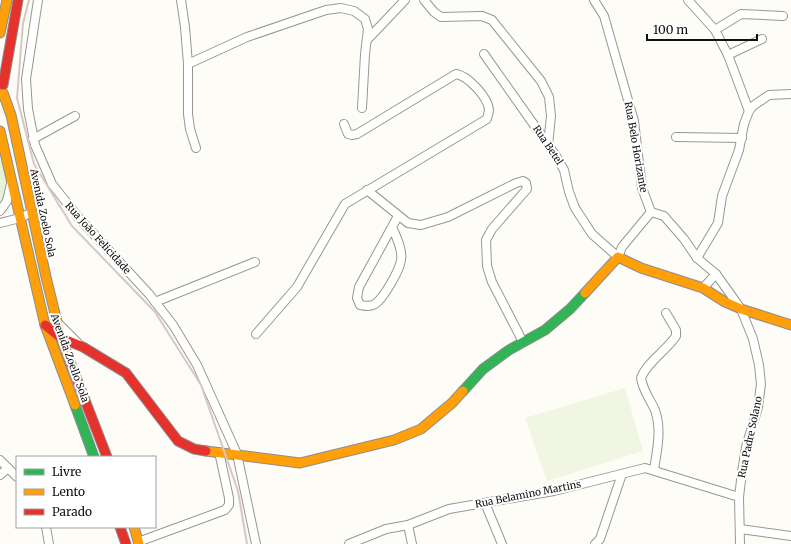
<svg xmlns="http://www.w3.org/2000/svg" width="791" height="544" font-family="Merriweather,serif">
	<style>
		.green { fill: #e7f3d7 }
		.pitch { fill: #f0f6e1 }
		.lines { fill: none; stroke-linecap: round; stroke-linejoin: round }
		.street-casing { stroke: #979795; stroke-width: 10 }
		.fast-casing { stroke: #8e8d8b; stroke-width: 11 }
		.slow-casing { stroke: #8e8d8b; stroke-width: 11 }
		.jam-casing { stroke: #8e8d8b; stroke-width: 11 }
		.street { stroke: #fffffe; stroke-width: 8 }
		.fast { stroke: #30b455; stroke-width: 9 }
		.slow { stroke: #ff9f0a; stroke-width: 9 }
		.jam { stroke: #e5322d; stroke-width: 9 }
		.rail { stroke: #d9c6c7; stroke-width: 2 }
		.labels { text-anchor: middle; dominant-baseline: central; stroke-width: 4; stroke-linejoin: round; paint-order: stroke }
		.street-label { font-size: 10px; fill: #111; stroke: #fff }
	</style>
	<rect width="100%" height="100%" fill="#fdfcf7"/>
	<path class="green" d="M0,158C8,174 7,194 9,212L0,213Z"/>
	<polygon class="pitch" points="625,388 643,451 547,481 525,418"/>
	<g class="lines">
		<g class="street-casing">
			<g id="street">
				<polyline points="38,0 26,79 28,109 35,145 52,184 78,217 149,294 173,325 197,365 237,454 256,544"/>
				<polyline points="181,0 185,27 188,64 188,114 190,129 196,148"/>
				<polyline points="424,0 434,12 441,17 482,16 492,20 541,81 549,97 551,116 548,145"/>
				<polyline points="594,0 604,16 634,121 642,188 651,212 664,216 684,239 697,258 716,274 741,309 753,339 759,365 761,384 758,407 746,447 742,472 739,497 740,544"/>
				<polyline points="688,0 715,30 728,55 749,111"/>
				<polyline points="715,30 741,14 783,16"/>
				<polyline points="367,40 405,0"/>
				<polyline points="484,54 556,156 564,170 569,192 575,208 592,234 618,257 622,247 651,212"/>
				<polyline points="728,55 762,39"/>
				<polyline points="188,64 247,37 326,10 341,8 354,11 365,19 368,29 365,54 362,108"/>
				<polyline points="676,137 742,138"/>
				<polyline points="33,139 75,116"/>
				<polyline points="367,190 408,223 421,225 448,217 516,183 523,181 526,183 527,189 492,229 486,240 487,266 492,282 523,342"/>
				<polyline points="0,211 7,201 11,184"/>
				<polyline points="0,223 20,218 32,212"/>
				<path d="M392,227C396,236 403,250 401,260C400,270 383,299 375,304C370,307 366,306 360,305L357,298L359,287L398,216"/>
				<polyline points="697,258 718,223 722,196 739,150 744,124 749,111 753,106 769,95 791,94"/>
				<polyline points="703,288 716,274"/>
				<polyline points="155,302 255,262"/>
				<polyline points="58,323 78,343"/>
				<path d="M256,334L297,287L345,204L487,119C487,117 489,113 489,110C488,97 468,76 456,74L357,134L352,135L348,134L344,124"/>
				<polyline points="0,460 17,477"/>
				<path d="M654,470C657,449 662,431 655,410C650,399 643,391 641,378C646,363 667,350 676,336V330L666,313"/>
				<polyline points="0,475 8,468"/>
				<polyline points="485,503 502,544"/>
				<polyline points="408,525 412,544"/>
				<polyline points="46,527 49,544"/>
				<polyline points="740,529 791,536"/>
				<polyline points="138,542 225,510 229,505 229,498 219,452"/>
				<polyline points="349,544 386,529 408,525 449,509 554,491 645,468 739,497"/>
				<polyline points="595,544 600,539 622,474"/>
			</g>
		</g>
		<g class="fast-casing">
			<g id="fast">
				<polyline points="463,391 483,369 509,350 545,330 570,309 585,293"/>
				<polyline points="75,405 94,457"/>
			</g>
		</g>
		<g class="slow-casing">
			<g id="slow">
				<polyline points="0,33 7,0"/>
				<polyline points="3,93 11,115 46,277 61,338 69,359"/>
				<polyline points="0,131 45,325 75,405"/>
				<polyline points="585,293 618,257 641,268 703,288 725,302 741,309 791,325"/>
				<polyline points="206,451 300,463 394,440 421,429 452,403 463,391"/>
				<polyline points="134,527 139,544"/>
			</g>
		</g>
		<g class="jam-casing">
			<g id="jam">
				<polyline points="3,85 18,0"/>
				<polyline points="45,325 61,338 83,347 126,373 178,441 194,449 206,451"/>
				<polyline points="69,359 107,457"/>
				<polyline points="120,527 126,544"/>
			</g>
		</g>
		<use href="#street" class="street"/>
		<use href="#fast" class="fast"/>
		<use href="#slow" class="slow"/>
		<use href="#jam" class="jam"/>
		<polyline class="rail" points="29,0 23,23 17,98 34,164 72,226 155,312 201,385 238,491 247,544"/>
	</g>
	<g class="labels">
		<g class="street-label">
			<text transform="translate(548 145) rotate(56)">Rua Betel</text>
			<text transform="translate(636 147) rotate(80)">Rua Belo Horizante</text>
			<text transform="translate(43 213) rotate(78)">Avenida Zoelo Sola</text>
			<text transform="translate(98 238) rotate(48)">Rua João Felicidade</text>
			<text transform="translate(70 358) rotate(70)">Avenida Zoello Sola</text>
			<text transform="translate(750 437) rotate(-78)">Rua Padre Solano</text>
			<text transform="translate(528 494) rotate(-11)">Rua Belamino Martins</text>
		</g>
	</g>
	<rect x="16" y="456" width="140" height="72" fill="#ffffff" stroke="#a0a0a0"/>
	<rect x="24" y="469" width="20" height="6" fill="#30b455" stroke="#a0a0a0"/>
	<text x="52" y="476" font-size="12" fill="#111111">Livre</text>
	<rect x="24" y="489" width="20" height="6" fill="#ff9f0a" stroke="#a0a0a0"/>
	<text x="52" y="496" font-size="12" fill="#111111">Lento</text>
	<rect x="24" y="509" width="20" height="6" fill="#e5322d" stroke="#a0a0a0"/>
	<text x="52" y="516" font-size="12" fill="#111111">Parado</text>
	<path d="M647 34v6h110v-6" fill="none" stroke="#111111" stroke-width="2"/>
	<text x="653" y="34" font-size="12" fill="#111111" stroke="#ffffff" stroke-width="3" paint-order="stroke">100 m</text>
</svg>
